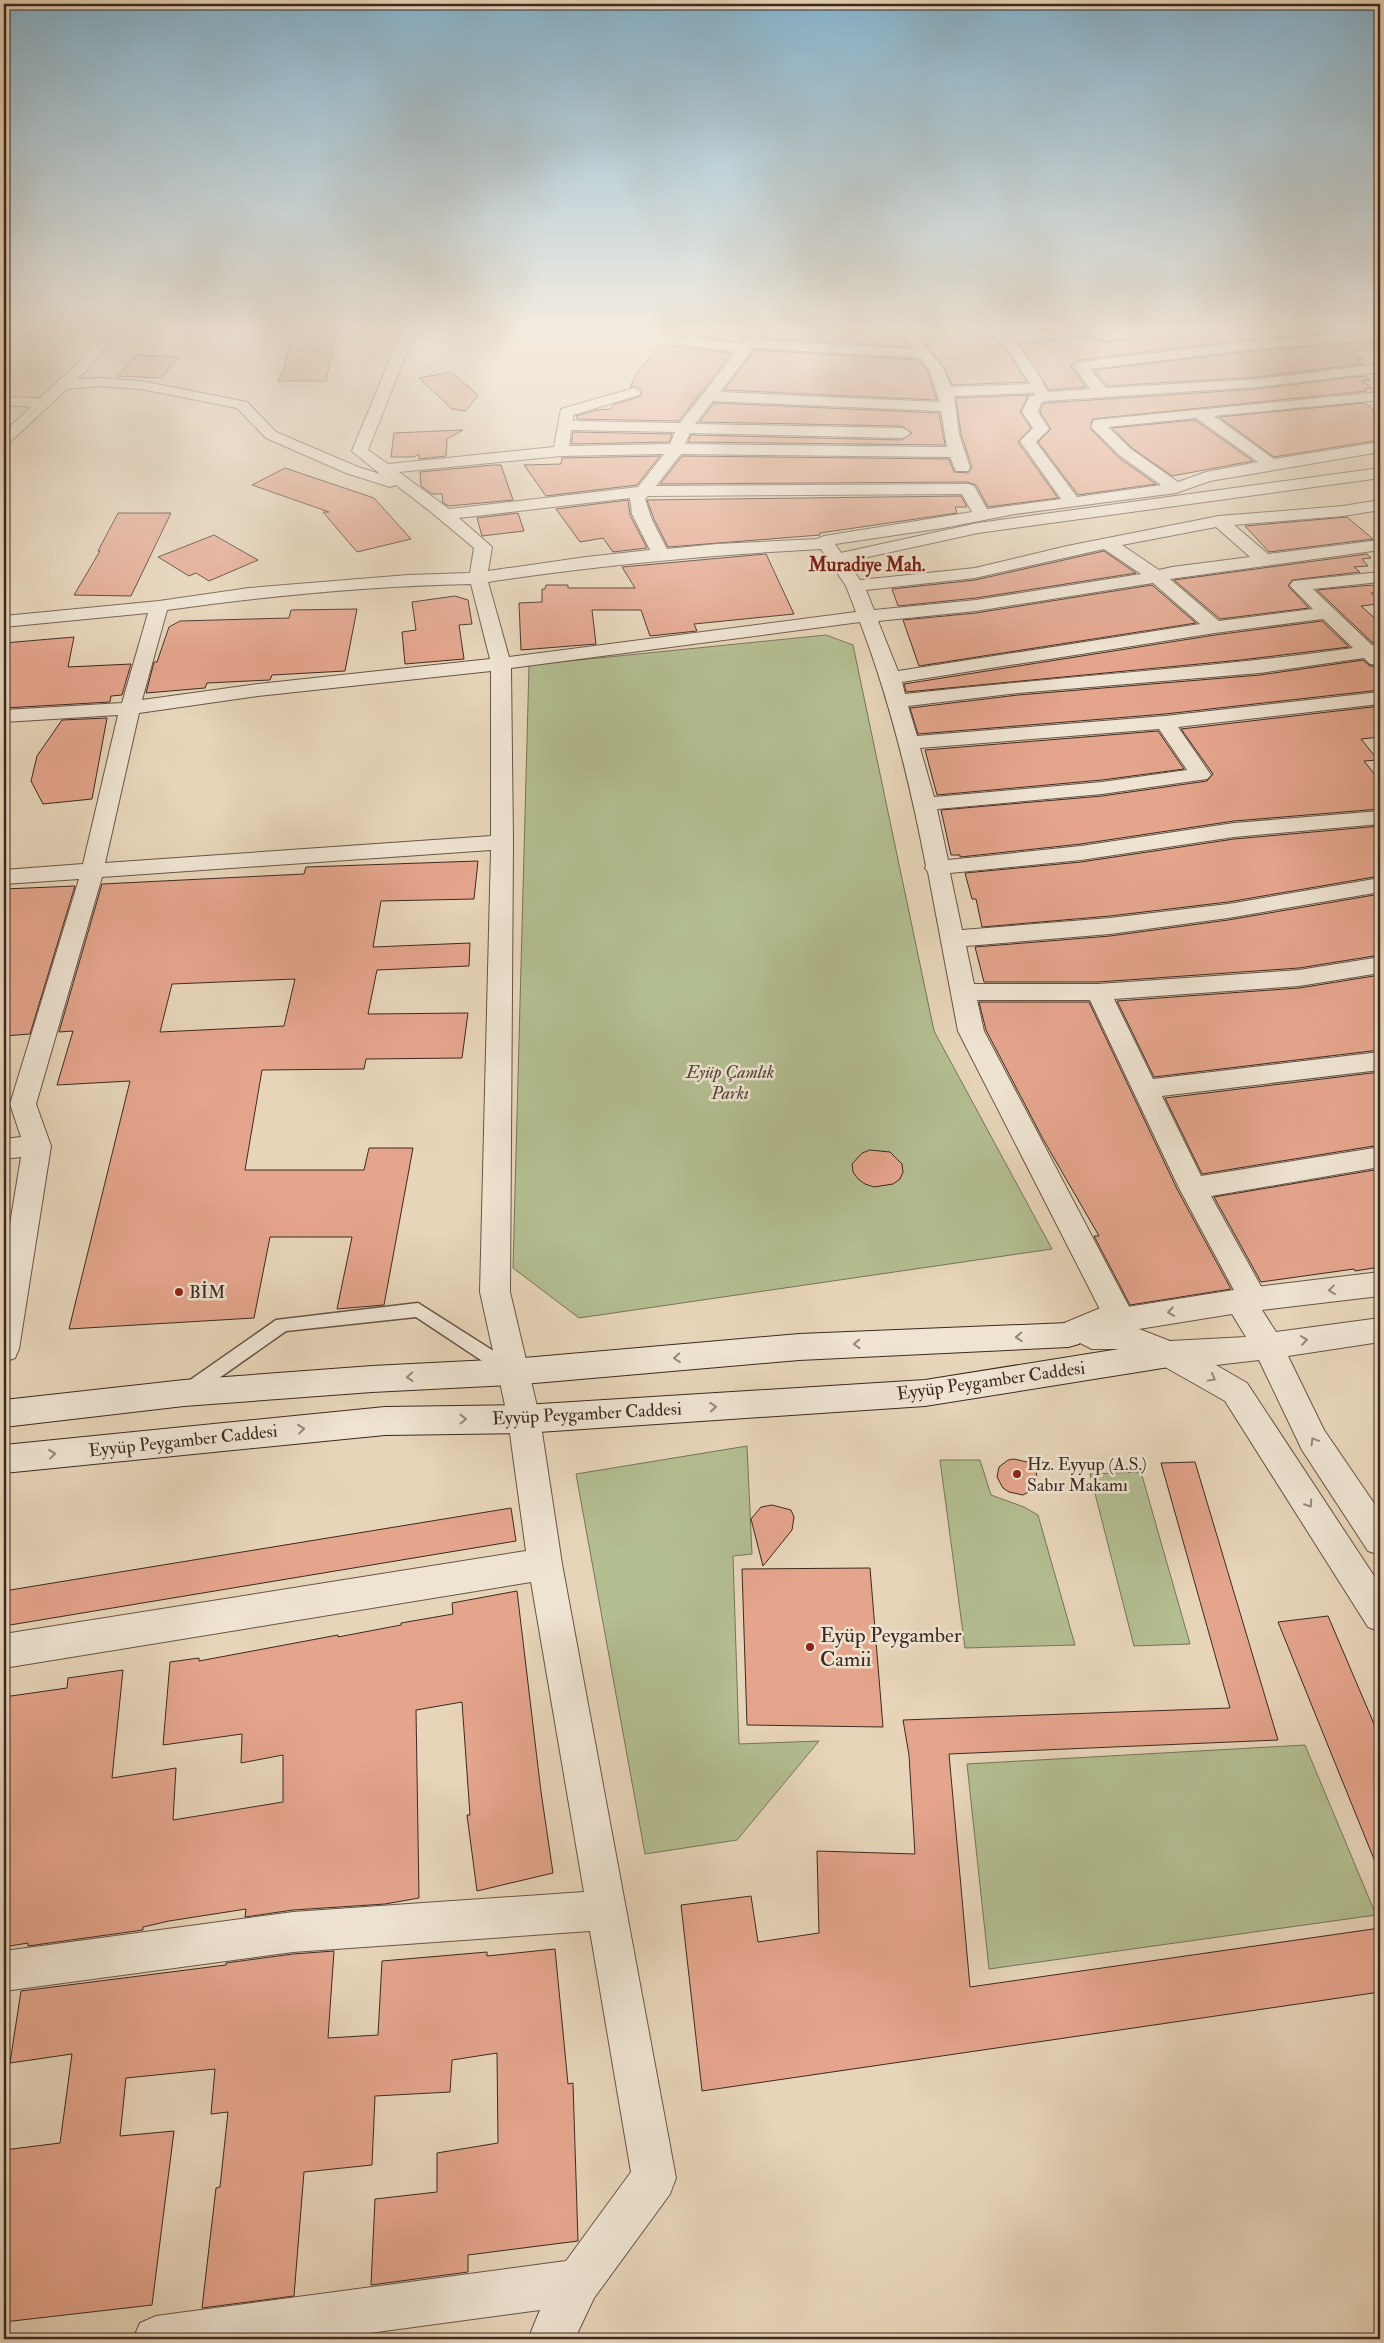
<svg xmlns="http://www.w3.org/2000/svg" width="1384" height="2343" font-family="'IM FELL Double Pica',serif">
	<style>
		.green { fill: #b3be91; stroke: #787459 }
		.building { fill: #e5a58d; stroke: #3d2921; fill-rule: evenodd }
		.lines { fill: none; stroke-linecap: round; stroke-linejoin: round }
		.service-casing { stroke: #685447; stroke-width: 3 }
		.minor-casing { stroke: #685447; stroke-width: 2 }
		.tertiary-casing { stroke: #685447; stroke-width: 2 }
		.secondary-casing { stroke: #3d2921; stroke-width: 2 }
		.service { fill: #efe4d2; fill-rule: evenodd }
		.minor { fill: #efe4d2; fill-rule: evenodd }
		.tertiary { fill: #efe4d2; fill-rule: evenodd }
		.secondary { fill: #efe4d2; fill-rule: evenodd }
		.oneway { stroke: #96867a }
		.poi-dot { fill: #8f2418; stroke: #efe4d2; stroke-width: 2 }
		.labels { text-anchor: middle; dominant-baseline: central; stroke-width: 5; stroke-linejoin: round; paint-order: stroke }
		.park-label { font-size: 18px; font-style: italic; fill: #554737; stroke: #efe4d2 }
		.poi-label { font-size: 18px; fill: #3d2921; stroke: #efe4d2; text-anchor: start }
		.street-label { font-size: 18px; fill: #3d2921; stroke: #efe4d2 }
		.far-district-label { font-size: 19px; font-weight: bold; fill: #7a1f14; stroke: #efe4d2 }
		.near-poi-label { font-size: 21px; fill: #3d2921; stroke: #efe4d2; text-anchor: start }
	</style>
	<rect width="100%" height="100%" fill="#e7d5b9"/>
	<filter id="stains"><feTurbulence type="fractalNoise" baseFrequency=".004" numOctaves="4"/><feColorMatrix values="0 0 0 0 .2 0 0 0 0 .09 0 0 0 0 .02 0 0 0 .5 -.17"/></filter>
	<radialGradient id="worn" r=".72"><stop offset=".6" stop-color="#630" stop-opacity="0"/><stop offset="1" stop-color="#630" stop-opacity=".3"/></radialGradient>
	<g class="green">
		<polygon points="826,635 853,645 934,1031 1052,1249 579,1318 513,1268 529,665"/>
		<polygon points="747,1446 752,1554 733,1556 739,1744 819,1741 737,1840 645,1854 576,1474"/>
		<polygon points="940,1460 980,1460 991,1495 1024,1507 1038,1515 1075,1645 965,1648"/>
		<polygon points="1141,1472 1190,1644 1134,1646 1090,1474"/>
		<polygon points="1305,1745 1376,1915 989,1969 967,1764"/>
	</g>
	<g class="building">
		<polygon points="294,330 337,330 326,381 278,381 283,371"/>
		<polygon points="702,330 748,330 741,342 700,337"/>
		<polygon points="766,330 896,330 909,347 762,338"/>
		<polygon points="946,330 987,330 1010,356 1027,382 952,385 944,367 921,338 942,335"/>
		<polygon points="1208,330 1346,332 1254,339 1080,360 1072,364 1071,367 1086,387 1049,390 1019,344 1088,337 1108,342 1152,336 1158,333"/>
		<polygon points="1380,341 1380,347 1350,353 1362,359 1357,360 1364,364 1258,377 1107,386 1094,370 1254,351"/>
		<polygon points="660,345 732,353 679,421 577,419 576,416 597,410 611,409 613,405 641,396 642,390 635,386 630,387 638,372"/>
		<polygon points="755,350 919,360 927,370 937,400 724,390"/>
		<polygon points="136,355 179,357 161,378 117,376"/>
		<polygon points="451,372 478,395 466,411 452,409 419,378"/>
		<polygon points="1363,376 1370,380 1362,381 1372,388 1364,389 1367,391 1092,419 1090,428 1118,457 1156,484 1078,495 1038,442 1051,429 1040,412 1043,404 1046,403 1258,389"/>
		<polygon points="1029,395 1020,411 1031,428 1018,442 1058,498 988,507 976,485 968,482 660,484 682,456 949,459 954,472 968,473 972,467 961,434 956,398"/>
		<polygon points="714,403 939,413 945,445 688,442 691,435 902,440 912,433 902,426 699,422"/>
		<polygon points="1365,403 1380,415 1380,440 1274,457 1219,417"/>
		<polygon points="1195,420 1253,461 1172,476 1132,448 1112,428"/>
		<polygon points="463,430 447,439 446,456 419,459 419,454 414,457 391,457 394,433"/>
		<polygon points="573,432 672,434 669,442 571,444"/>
		<polygon points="660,456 637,485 546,496 524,465 561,464 562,458"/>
		<polygon points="493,465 501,465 513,500 449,506 443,503 442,494 432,494 421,486 420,472"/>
		<polygon points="285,468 374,498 411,539 357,552 323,512 329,512 252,485"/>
		<polygon points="961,496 967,507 955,507 957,513 820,533 820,535 668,547 654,519 647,500"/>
		<polygon points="628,500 630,515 647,548 613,552 603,538 580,542 556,509"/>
		<polygon points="118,513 171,513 131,596 74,595 100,551 98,551"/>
		<polygon points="518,513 524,531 482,536 477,518"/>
		<polygon points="1347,517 1373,539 1269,552 1245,526"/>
		<polygon points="214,535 258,560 209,581 196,573 189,576 158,557"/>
		<polygon points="1104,551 1136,573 976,598 898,606 892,589 975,580"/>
		<polygon points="766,554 794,614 694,624 697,631 650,636 641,610 592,610 596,644 521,650 519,603 542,602 542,589 545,589 546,585 568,585 568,588 635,588 622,567"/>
		<polygon points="1367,554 1371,558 1362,559 1368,566 1354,567 1360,572 1292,580 1288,586 1309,608 1220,619 1174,580"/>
		<polygon points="1152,585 1196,623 919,666 903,620 976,613"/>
		<polygon points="1372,585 1380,592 1371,593 1378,600 1375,601 1378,604 1361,606 1380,623 1380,642 1373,643 1317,590"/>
		<polygon points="455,596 468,600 472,624 459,625 464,659 405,664 402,632 416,630 412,602"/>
		<polygon points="357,609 345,671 272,675 270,680 207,683 205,688 146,693 154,662 157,662 169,627 180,621 289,618 291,610"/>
		<polygon points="1322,621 1349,647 1241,660 906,692 904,684 1215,635"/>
		<polygon points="74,637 68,667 131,664 122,695 111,696 110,702 4,708 4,643"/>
		<polygon points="1363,660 1370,666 1380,667 1380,690 1165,714 918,734 910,708 1018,695 1260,675"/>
		<polygon points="1380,706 1380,737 1361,739 1378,760 1364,761 1380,781 1380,809 1234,821 1081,844 960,857 960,855 951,855 941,810 1102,796 1207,781 1213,774 1181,729"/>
		<polygon points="107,718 92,799 43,804 31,781 37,756 62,720"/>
		<polygon points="1158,731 1184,769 1102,780 937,795 925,750"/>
		<polygon points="1380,826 1380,876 1228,902 1110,916 982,927 976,899 972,899 965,873 1081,862 1234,839"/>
		<path d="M478,861L474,899L381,901L373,947L470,943L469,966L377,970L368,1014L468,1013L462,1058L366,1059L364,1069L262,1070L245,1170H364L369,1148H413L384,1305L337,1309L352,1237H270L254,1318L69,1329L130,1081L57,1085L73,1031L59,1032L102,884L304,874L306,867ZM295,979L284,1026L160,1032L172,984Z"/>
		<polygon points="75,886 30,1034 4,1036 4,889"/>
		<polygon points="1380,894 1380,955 1299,968 1098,982 984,982 975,947 1110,936 1228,920"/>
		<polygon points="1380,975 1380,1050 1154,1077 1117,1001 1299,988"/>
		<polygon points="979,1002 1089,1002 1177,1189 1231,1289 1130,1305 1094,1236 1099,1236 1043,1139 986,1030"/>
		<polygon points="1380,1072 1380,1145 1202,1174 1165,1098"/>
		<polygon points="870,1150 890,1152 902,1164 903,1172 900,1179 893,1184 874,1187 865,1184 858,1179 853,1172 852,1164 862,1153"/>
		<polygon points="1380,1169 1380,1267 1355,1271 1354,1269 1261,1282 1214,1197"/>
		<polygon points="1014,1459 1027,1462 1036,1471 1037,1478 1034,1489 1023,1495 1009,1492 1003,1488 997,1477 999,1467 1008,1460"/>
		<polygon points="1195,1462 1278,1740 949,1754 970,1987 1380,1928 1380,1992 702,2091 681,1905 751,1896 758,1942 819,1933 817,1851 915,1854 909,1755 903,1720 1230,1708 1161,1463"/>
		<polygon points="772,1505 791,1510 794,1517 792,1530 763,1566 751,1519 761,1507"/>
		<polygon points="511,1508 516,1541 4,1626 4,1591"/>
		<polygon points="870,1568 883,1727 747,1725 742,1569"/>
		<polygon points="517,1591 541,1792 553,1873 477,1891 467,1815 470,1815 462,1702 416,1710 419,1898 385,1904 293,1910 245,1917 246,1909 169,1921 143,1927 143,1930 28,1946 28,1943 4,1947 4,1697 67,1688 68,1678 123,1670 112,1778 176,1768 173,1820 283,1802 283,1755 241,1763 242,1734 163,1745 170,1662 199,1658 199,1661 338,1635 338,1637 401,1625 401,1623 453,1614 452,1603"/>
		<polygon points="1328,1616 1380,1738 1380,1874 1278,1622"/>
		<polygon points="555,1949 568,2084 573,2083 578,2241 468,2255 468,2272 371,2285 375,2199 437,2192 437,2153 498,2143 497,2053 452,2060 450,2092 375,2096 372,2165 304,2172 294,2296 202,2308 216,2188 220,2187 228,2112 211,2114 215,2069 126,2078 120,2136 174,2131 152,2305 4,2322 4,2150 60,2143 72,2054 10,2063 21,1991 226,1965 226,1963 293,1954 334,1951 328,2038 378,2035 382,1961 487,1952 487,1956"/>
	</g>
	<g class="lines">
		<g class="service-casing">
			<polygon id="service" points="418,1303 517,1366 519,1371 517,1376 511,1378 505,1376 416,1317 286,1331 195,1395 189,1397 183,1395 181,1390 183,1385 276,1320"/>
		</g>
		<g class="minor-casing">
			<path id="minor" d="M104,330H119L88,369L77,379L99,378L141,381L247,402L276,432L358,467L380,474L352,451L399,337L406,330H422L412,339L368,450L388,464L554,447L561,409L634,388L641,392L639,395L573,415V421L680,423L736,352L678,344L676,341L678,338L683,337L742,344L750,330H764L759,340L913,349L898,330H944L942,333L918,337L943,368L951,387L1030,384L1012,355L989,330H1004L1009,335L1052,330H1159L1152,334L1108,340L1088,335L1016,342L1036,370L1048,392L1090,389L1073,366L1080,362L1254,341L1380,331V339L1254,349L1090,369L1106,388L1258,379L1380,364V372L1258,387L1045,401L1041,403L1038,412L1049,429L1036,442L1077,497L1161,485L1119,455L1091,427L1094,420L1380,392V400L1214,416L1274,459L1380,442V452L1210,481L1176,493L1015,514L943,528L835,544L860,580L975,568L1067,546L1219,516L1343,506L1380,500V510L1343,516L1234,525L1268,554L1380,540V550L1170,579L1219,621L1313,609L1293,589L1290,585L1293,581L1380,572V582L1313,589L1372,645L1380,644V665L1370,664L1364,658L1260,673L1018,693L908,706L917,736L1165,716L1380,692V704L1178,727L1211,775L1207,779L1102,794L937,809L948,860L1081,846L1234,823L1380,811V824L1234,837L1081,860L950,873L962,930L1110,918L1228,904L1380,878V892L1228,918L1110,934L966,946L974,984H1098L1299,970L1380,957V973L1299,986L1114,999L1153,1079L1380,1052V1070L1162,1096L1201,1176L1380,1147V1167L1211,1196L1268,1299L1263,1307L1253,1311L1243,1307L1179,1188L1090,1000H977L984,1031L1136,1320L1132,1329L1121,1332L1110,1329L958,1031L928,872L925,868L926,866C910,783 890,701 860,622L511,668L513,842L510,1292L540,1419L562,1564L676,2178L670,2194L594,2298L577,2334V2339H531V2332L540,2310L325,2339H133L140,2323L156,2316L566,2261L631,2172L590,1931L293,1952L4,1991V1951L293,1912L584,1892L531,1582L4,1668V1634L526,1551L508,1419L480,1292L491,850L102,877L36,1104L51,1146L19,1349L15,1358L4,1362V1261L21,1157L4,1159V1139L21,1137L10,1104L79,879L4,884V870L83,864L118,715L4,722V710L122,703L148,613L4,627V616L159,601L249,588L408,575L470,573L474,548L431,512L396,485L390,487L346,473L266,438L237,408L141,389L99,386L67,389L9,443L4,445V432L31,407L4,405V397L40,398L78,363ZM754,348L920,358L929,369L940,402L720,392ZM1034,393L1035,395L1029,397L1022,412L1033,428L1020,441L1061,499L987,509L974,486L968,484L656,486L681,454L950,457L956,471H968L970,468L959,434L954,396ZM713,401L941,411L947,447L685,444L690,433L902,438L907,436L910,433L907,430L902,428L695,424ZM1196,418L1258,462L1206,472L1178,482L1131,449L1108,427ZM571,430L675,432L670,444L569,446ZM664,454L638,487L449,509L399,472L561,456ZM962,494L972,512L824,536L817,539L717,544L667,549L652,520L645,499L648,496ZM630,498L632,514L650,550L586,557L488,571L492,547L459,518ZM1216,527L1250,557L1172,567L1159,570L1122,545ZM821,549L846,586L856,612L509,657L488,582C599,565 709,555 821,549ZM1104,549L1141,574L976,600L874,610L866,590L975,578ZM1153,583L1200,624L898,671L878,621L976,611ZM471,584L490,659L258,684L142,700L167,610C268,596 369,586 471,584ZM1323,619L1353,648C1205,669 1054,677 905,694L902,682L1215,633ZM491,671V836L105,863L139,713L258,696ZM1159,729L1187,770L1102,782L934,797L920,748Z"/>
		</g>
		<g class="tertiary-casing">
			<g id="tertiary">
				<polygon points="1380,468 1380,478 978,533 836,564 830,563 827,559 830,555 836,554 978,523"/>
				<path d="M1380,1272V1296L1262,1310L1276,1332L1380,1318V1342L1288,1356L1324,1430L1380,1512V1555L1368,1551L1302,1450L1259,1360L1216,1365L1247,1383L1380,1585V1632L1368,1627L1225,1401L1158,1363L1122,1349H1092L1080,1343L1068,1347L1057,1344L1053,1335L1057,1326L1110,1304L1121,1308L1240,1289ZM1232,1314L1246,1337L1170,1341L1139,1329Z"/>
			</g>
		</g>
		<g class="secondary-casing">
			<g id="secondary">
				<polygon points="1068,1323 1079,1326 1083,1335 1079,1344 1068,1347 799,1360 512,1385 372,1392 184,1406 4,1427 4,1400 184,1380 372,1366 512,1359 799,1334"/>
				<polygon points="1169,1341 1180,1345 1184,1354 1180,1363 1169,1367 925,1406 524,1433 385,1435 4,1473 4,1445 385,1407 524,1405 925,1380"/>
			</g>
		</g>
		<use href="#service" class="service"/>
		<use href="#minor" class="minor"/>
		<use href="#tertiary" class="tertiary"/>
		<use href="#secondary" class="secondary"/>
	</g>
	<defs><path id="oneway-chevron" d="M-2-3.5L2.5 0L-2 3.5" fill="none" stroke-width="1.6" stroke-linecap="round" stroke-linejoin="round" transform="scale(1.25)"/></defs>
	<g class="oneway">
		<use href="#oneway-chevron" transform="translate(1332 1290) rotate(173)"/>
		<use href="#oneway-chevron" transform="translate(1171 1312) rotate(171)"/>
		<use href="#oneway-chevron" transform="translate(1019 1337) rotate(178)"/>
		<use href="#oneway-chevron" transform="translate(1304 1340) rotate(-8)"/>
		<use href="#oneway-chevron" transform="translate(857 1344) rotate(178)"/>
		<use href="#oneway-chevron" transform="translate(677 1358) rotate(175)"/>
		<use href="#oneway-chevron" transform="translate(410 1377) rotate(177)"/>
		<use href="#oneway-chevron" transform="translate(1212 1378) rotate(29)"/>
		<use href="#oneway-chevron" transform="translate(713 1407) rotate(-4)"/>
		<use href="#oneway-chevron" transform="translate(463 1419) rotate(-1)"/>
		<use href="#oneway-chevron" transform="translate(301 1429) rotate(-6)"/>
		<use href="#oneway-chevron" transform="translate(1314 1441) rotate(-121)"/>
		<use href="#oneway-chevron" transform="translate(52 1454) rotate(-6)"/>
		<use href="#oneway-chevron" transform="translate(1309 1504) rotate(57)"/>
	</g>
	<linearGradient id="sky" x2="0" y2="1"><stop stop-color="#87b6d0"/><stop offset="0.5" stop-color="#f4ece0"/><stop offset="1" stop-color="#f4ece0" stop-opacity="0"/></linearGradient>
	<rect width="1384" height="658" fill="url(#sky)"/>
	<g class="poi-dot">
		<circle cx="179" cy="1292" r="5"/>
		<circle cx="1017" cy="1474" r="5"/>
		<circle cx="810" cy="1647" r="5"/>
	</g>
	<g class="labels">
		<g class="park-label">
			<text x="730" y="1072">Eyüp Çamlık<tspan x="730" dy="21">Parkı</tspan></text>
		</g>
		<g class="poi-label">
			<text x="189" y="1292">BİM</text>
			<text x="1027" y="1464">Hz. Eyyup (A.S.)<tspan x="1027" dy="21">Sabır Makamı</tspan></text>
		</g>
		<g class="street-label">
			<text transform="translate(991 1381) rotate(-8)">Eyyüp Peygamber Caddesi</text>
			<text transform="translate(587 1414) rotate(-3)">Eyyüp Peygamber Caddesi</text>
			<text transform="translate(183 1441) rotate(-6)">Eyyüp Peygamber Caddesi</text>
		</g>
		<g class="far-district-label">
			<text x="867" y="565">Muradiye Mah.</text>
		</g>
		<g class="near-poi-label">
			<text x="820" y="1635">Eyüp Peygamber<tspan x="820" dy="24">Camii</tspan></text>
		</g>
	</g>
	<rect width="1384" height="2343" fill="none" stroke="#e7d5b9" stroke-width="20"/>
	<rect x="5" y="5" width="1374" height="2333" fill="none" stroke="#3d2921" stroke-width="2.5"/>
	<rect x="10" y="10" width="1364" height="2323" fill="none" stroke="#3d2921"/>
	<rect width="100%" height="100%" filter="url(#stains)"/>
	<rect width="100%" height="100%" fill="url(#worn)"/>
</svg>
